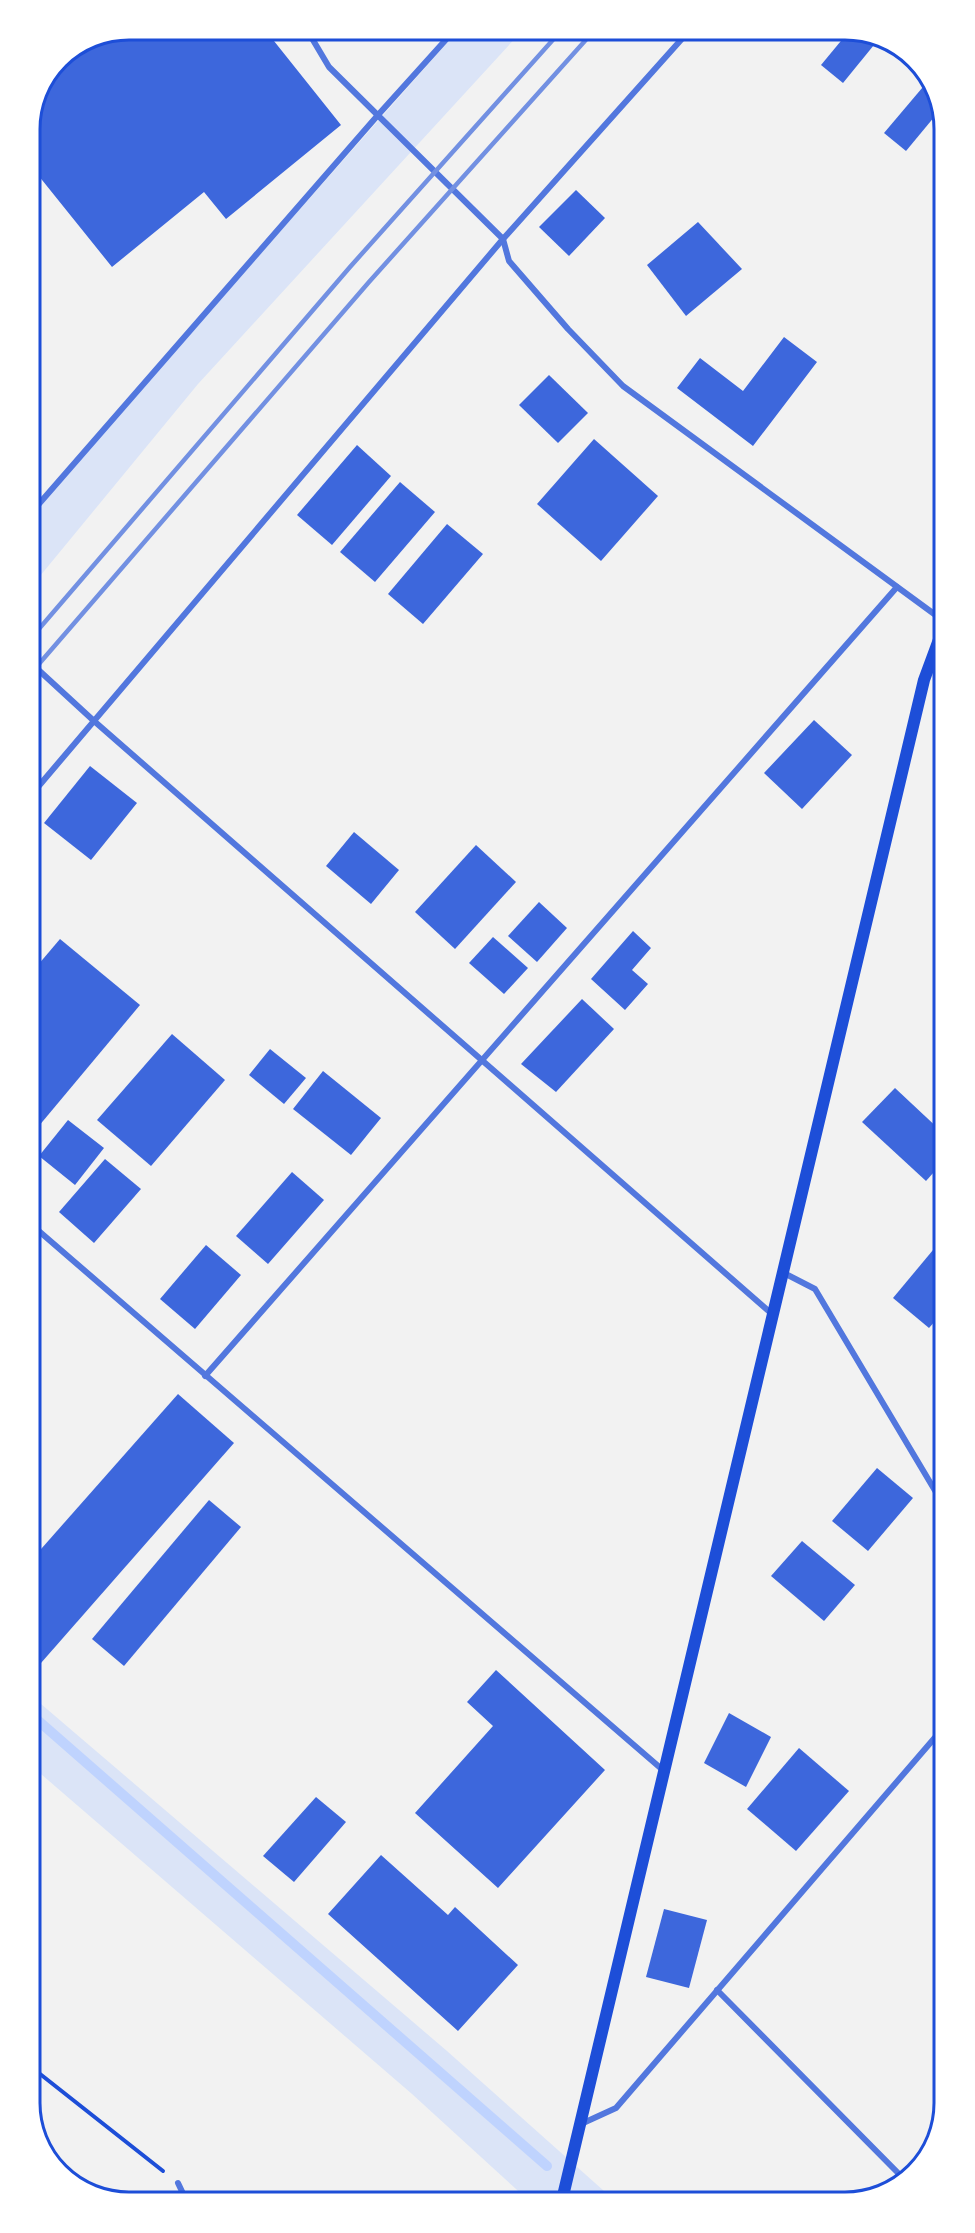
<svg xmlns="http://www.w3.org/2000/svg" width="975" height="2233" font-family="'IBM Plex Sans',sans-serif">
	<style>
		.green { fill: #dbe4f7 }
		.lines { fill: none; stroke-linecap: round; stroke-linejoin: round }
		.stream { stroke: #bfd3fe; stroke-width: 10 }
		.building { fill: #3d67dc }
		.path { stroke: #1d4ed8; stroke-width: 4 }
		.minor { stroke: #5277de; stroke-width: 6 }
		.secondary { stroke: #1d4ed8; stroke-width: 12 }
		.rail { stroke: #7290e2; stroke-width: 4.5 }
		.rim { fill: none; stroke: #1d4ed8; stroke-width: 3 }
	</style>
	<rect width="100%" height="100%" fill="#f2f2f2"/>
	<g class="green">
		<polygon points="520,33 198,384 31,587 31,513 455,34"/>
		<polygon points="34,1698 447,2051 613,2199 528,2200 412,2094 34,1768"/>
	</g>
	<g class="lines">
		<polyline class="stream" points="34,1717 547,2166"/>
	</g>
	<g class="building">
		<polygon points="850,30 878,40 843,83 821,65"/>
		<polygon points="270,36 341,125 226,219 204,192 112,267 30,165 30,124 57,65 61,70 101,37"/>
		<polygon points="928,81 940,97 940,110 906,151 884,133"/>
		<polygon points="576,190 605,218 569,256 539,227"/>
		<polygon points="698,222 742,269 686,316 647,265"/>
		<polygon points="784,337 817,362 753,446 677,388 700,358 743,391"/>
		<polygon points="549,375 588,413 558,443 519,405"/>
		<polygon points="594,439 658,496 601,561 537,504"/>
		<polygon points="357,445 391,476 332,545 297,515"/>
		<polygon points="400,482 435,512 375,582 340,552"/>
		<polygon points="447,524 483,554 423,624 388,594"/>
		<polygon points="814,720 852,755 802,809 764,773"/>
		<polygon points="90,766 137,803 91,860 44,823"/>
		<polygon points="354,832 399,870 371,904 326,866"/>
		<polygon points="476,845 516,882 455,949 415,912"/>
		<polygon points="539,902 567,928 537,962 508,936"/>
		<polygon points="633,931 651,948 632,970 648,984 625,1010 591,979"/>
		<polygon points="493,937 528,968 504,994 469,963"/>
		<polygon points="60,939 140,1005 33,1133 32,972"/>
		<polygon points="582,999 614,1029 556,1092 521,1064"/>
		<polygon points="172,1034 225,1080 151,1166 97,1120"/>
		<polygon points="270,1049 306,1078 284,1104 249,1075"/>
		<polygon points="323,1071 381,1118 351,1155 293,1109"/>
		<polygon points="895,1088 942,1132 942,1163 926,1181 862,1122"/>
		<polygon points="68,1120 104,1148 75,1185 39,1156"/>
		<polygon points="105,1159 141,1189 94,1243 59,1212"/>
		<polygon points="292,1172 324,1200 268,1264 236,1236"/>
		<polygon points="938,1244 943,1248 943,1312 929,1328 893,1298"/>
		<polygon points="206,1245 241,1275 195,1329 160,1299"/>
		<polygon points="178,1394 234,1443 41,1663 34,1657 34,1557"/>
		<polygon points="877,1468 913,1498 868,1551 832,1521"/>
		<polygon points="209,1500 241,1527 124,1666 92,1639"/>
		<polygon points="802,1541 855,1585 824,1621 771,1576"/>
		<polygon points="496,1670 605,1770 498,1888 415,1813 493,1726 467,1702"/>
		<polygon points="729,1713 771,1737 746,1787 704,1763"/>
		<polygon points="799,1748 849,1791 796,1851 747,1809"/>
		<polygon points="316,1797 346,1822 294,1882 263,1856"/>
		<polygon points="381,1855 448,1915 455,1907 518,1965 458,2031 328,1914"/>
		<polygon points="664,1909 707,1920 689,1988 646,1977"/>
	</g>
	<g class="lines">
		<polyline class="path" points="35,2070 163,2171"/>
		<g class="minor">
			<polyline points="310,35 329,67 503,239 509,261 568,329 623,386 941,619"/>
			<polyline points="31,513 378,115 451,34"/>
			<polyline points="32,664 94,721 772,1314"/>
			<polyline points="32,794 503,239 688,32"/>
			<polyline points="33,1226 664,1771"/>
			<polyline points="782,1272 815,1289 943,1504"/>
			<polyline points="205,1376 897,587"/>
			<polyline points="717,1990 903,2178"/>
			<polyline points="581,2124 616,2108 944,1727"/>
			<polyline points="178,2183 187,2202"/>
		</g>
		<polyline class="secondary" points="562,2200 924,680 941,634"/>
		<g class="rail">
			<polyline points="32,637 350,267 559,33"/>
			<polyline points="32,672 369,282 592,33"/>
		</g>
	</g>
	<path d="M0 0H975V2233H0ZM129 40H845A89 89 0 0 1 934 129V2103A89 89 0 0 1 845 2192H129A89 89 0 0 1 40 2103V129A89 89 0 0 1 129 40Z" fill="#fff" fill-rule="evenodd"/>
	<path class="rim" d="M129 40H845A89 89 0 0 1 934 129V2103A89 89 0 0 1 845 2192H129A89 89 0 0 1 40 2103V129A89 89 0 0 1 129 40Z"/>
</svg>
